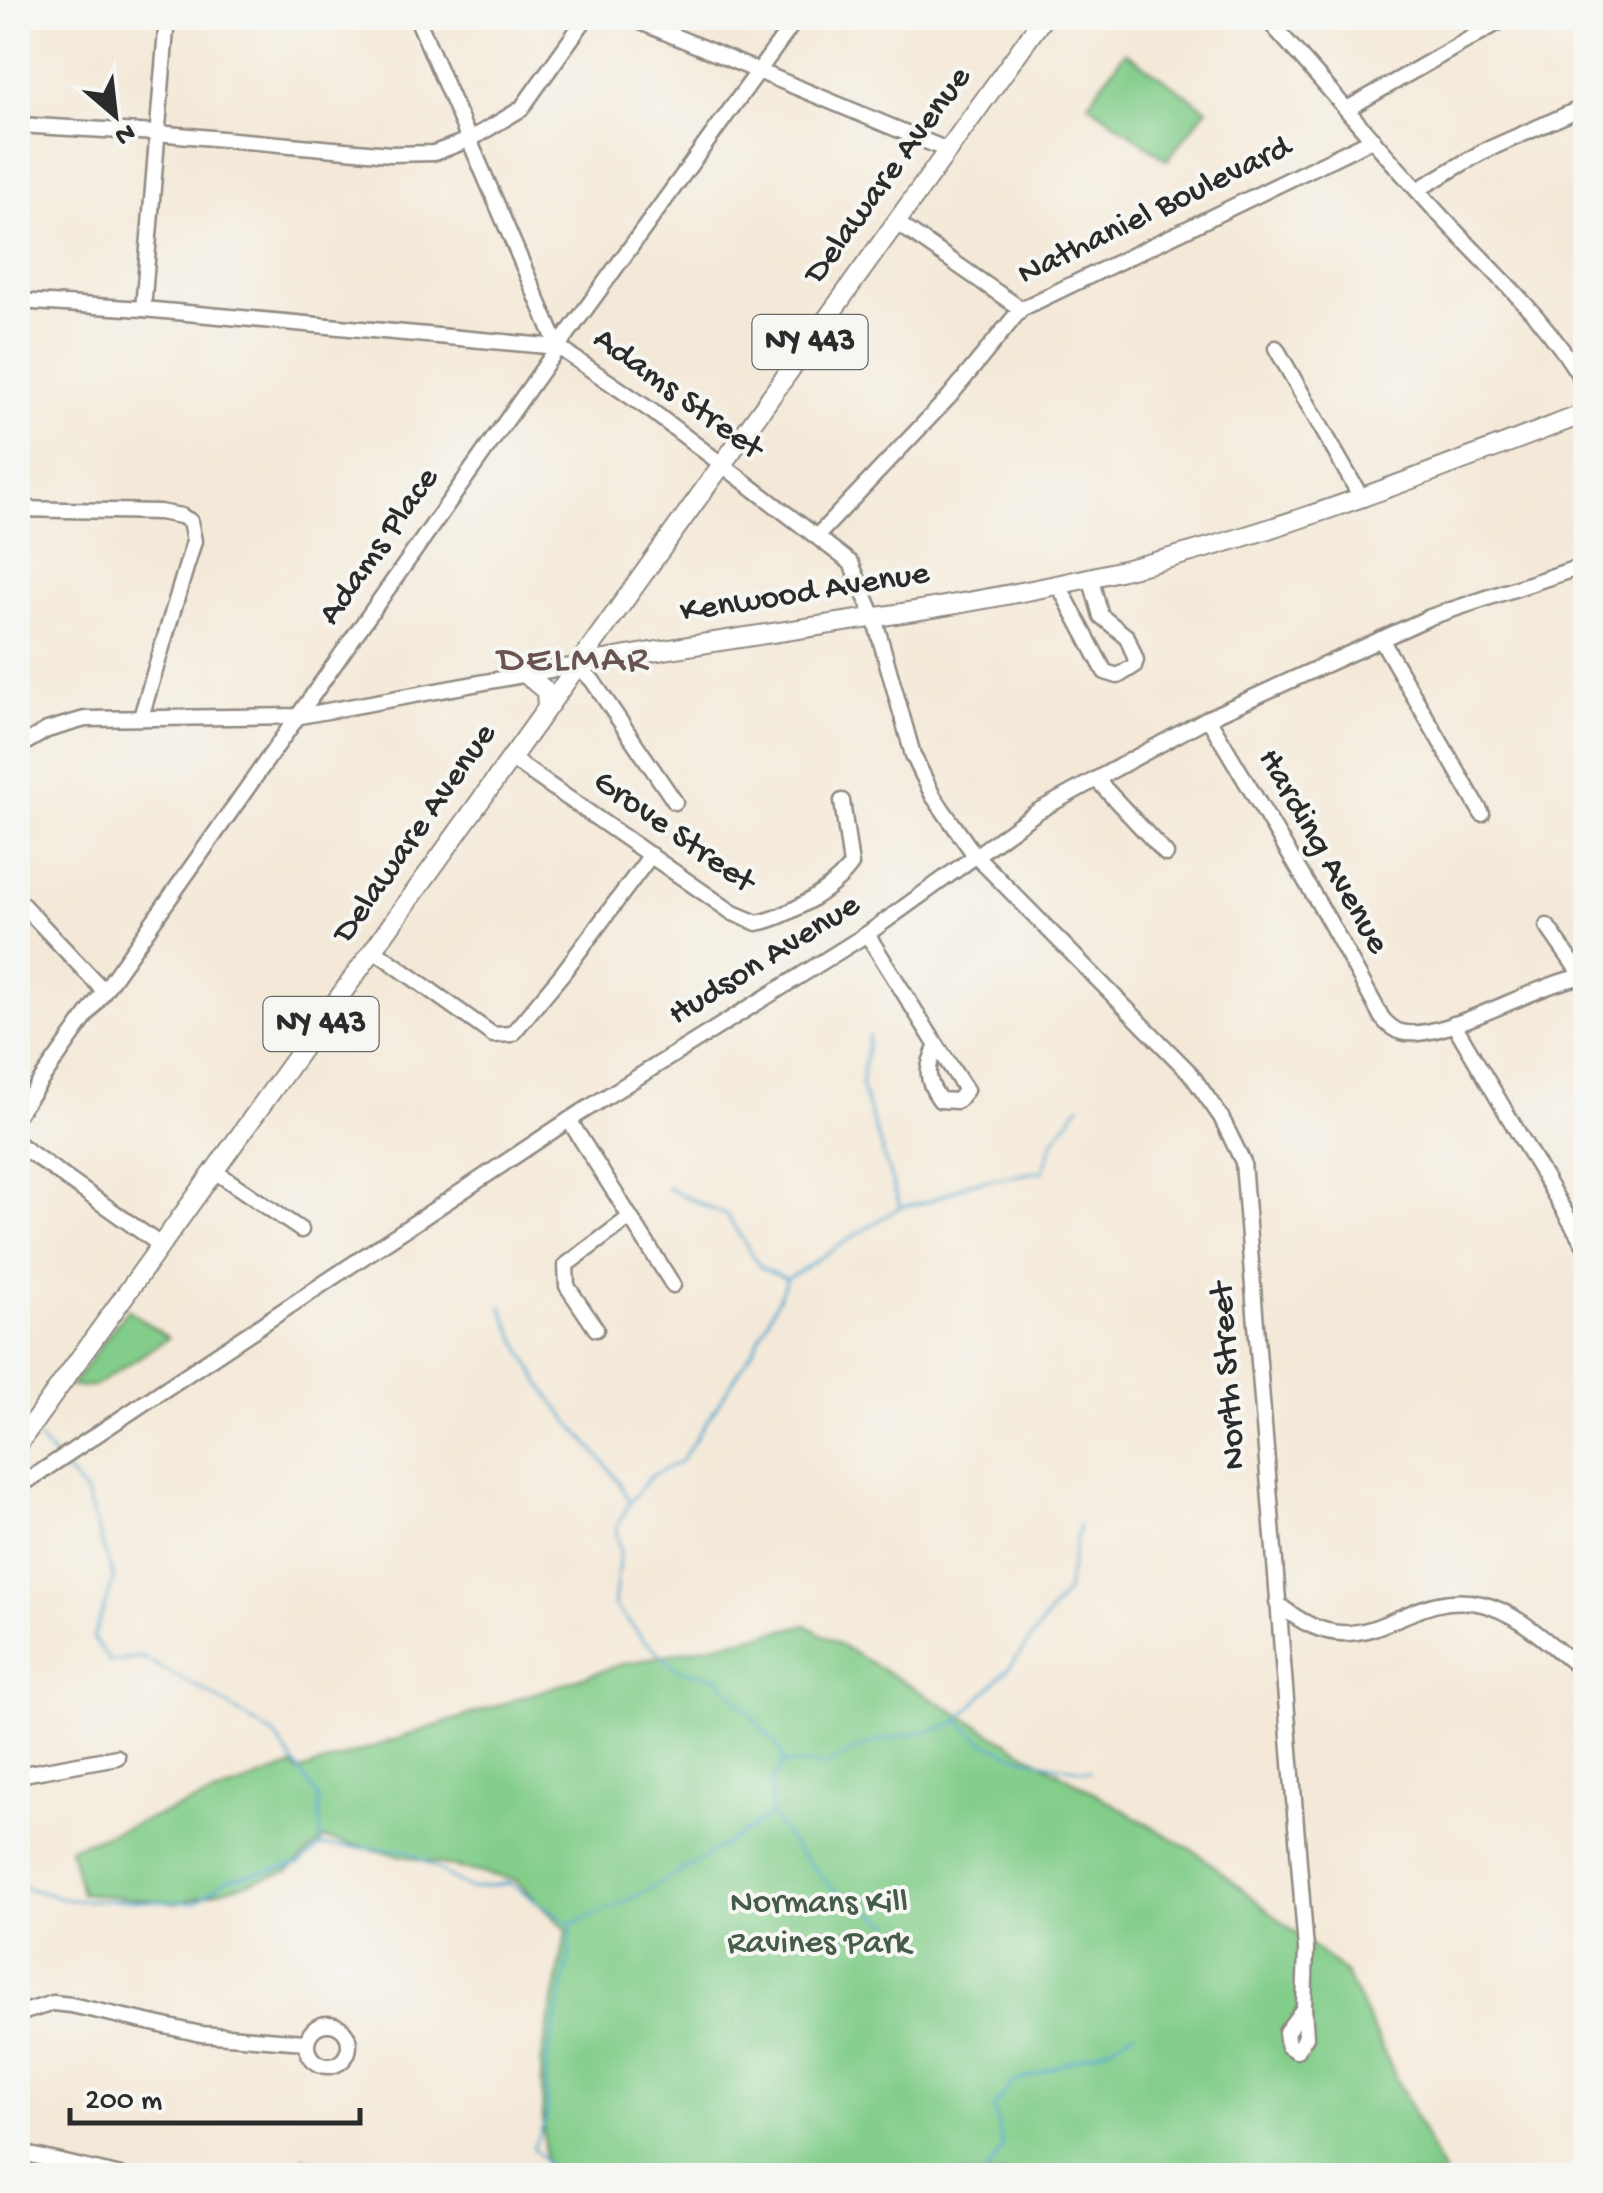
<svg xmlns="http://www.w3.org/2000/svg" width="1603" height="2193" font-family="'Gochi Hand',sans-serif">
	<style>
		.green { fill: #82cd8a; stroke: #567c5a; stroke-width: 2.5 }
		.lines { fill: none; stroke-linecap: round; stroke-linejoin: round }
		.stream { stroke: #53a7cf; stroke-width: 2.5 }
		.minor-casing { stroke: #908a82; stroke-width: 19 }
		.major-casing { stroke: #908a82; stroke-width: 22 }
		.minor { stroke: #fff; stroke-width: 14 }
		.major { stroke: #fff; stroke-width: 18 }
		.labels { text-anchor: middle; dominant-baseline: central; stroke-width: 8; stroke-linejoin: round; paint-order: stroke }
		.shield { fill: #f6f6f2; stroke: #686867; stroke-width: 2.5 }
		.shield-label { font-size: 32px; font-weight: bold; fill: #2b2b2b }
		.street-label { font-size: 35px; fill: #2b2b2b; stroke: #f6f6f2 }
		.park-label { font-size: 35px; fill: #455c48; stroke: #f6f6f2 }
		.quarter-label { font-size: 40px; letter-spacing: 2.5px; fill: #695451; stroke: #f6f6f2 }
	</style>
	<rect width="100%" height="100%" fill="#f6f6f2"/>
	<filter id="ink" filterUnits="userSpaceOnUse"><feTurbulence type="fractalNoise" baseFrequency=".01" numOctaves="2"/><feDisplacementMap in="SourceGraphic" scale="20" xChannelSelector="R" yChannelSelector="G"/><feConvolveMatrix kernelMatrix="1 2 1 2 8 2 1 2 1" color-interpolation-filters="sRGB"/></filter>
	<filter id="wash" filterUnits="userSpaceOnUse"><feTurbulence type="fractalNoise" baseFrequency=".0048" numOctaves="4" result="noise"/><feDisplacementMap in="SourceGraphic" scale="40" xChannelSelector="R" yChannelSelector="G"/><feGaussianBlur stdDeviation="2.25" result="paint"/><feColorMatrix in="noise" values="0 0 0 0 0 0 0 0 0 0 0 0 0 0 0 0 0 1.4 0 .05"/><feComposite in="paint" operator="in"/></filter>
	<g filter="url(#wash)">
		<rect width="100%" height="100%" fill="#f4e9d8"/>
		<g class="green">
			<polygon points="1125,52 1207,109 1167,160 1088,103"/>
			<polygon points="127,1309 168,1338 95,1386 71,1387"/>
			<polygon points="806,1625 1199,1854 1345,1973 1444,2175 545,2175 541,2064 567,1930 515,1880 324,1839 288,1871 179,1903 81,1893 70,1848 293,1766 298,1772 619,1665"/>
		</g>
		<g class="lines">
			<g class="stream">
				<polyline points="667,1188 727,1216 761,1268 787,1279"/>
				<polyline points="901,1207 930,1201 970,1183 1043,1171 1054,1139 1080,1105"/>
				<path d="M501,1306C517,1343 537,1383 563,1414C589,1446 608,1462 629,1500"/>
				<polyline points="18,1413 26,1423"/>
				<polyline points="34,1433 55,1458"/>
				<polyline points="60,1464 86,1494 114,1580 93,1638 110,1662 141,1657 212,1695 275,1736 319,1799 321,1845"/>
				<path d="M959,1721C993,1757 1042,1763 1090,1771"/>
				<polyline points="784,1763 825,1766 872,1742 942,1728 958,1721 1014,1662 1066,1591 1079,1526"/>
				<polyline points="772,1816 794,1847 832,1888 891,1923"/>
				<polyline points="18,1886 70,1900 196,1902 228,1879 300,1864 321,1846 406,1850 470,1889 509,1883 571,1924 570,1954 546,2067 547,2117 533,2148 548,2164 543,2176"/>
				<path d="M571,1924C644,1898 706,1857 771,1815V1782L784,1763L778,1747L718,1677L679,1670L645,1641L614,1605L620,1552L616,1528L630,1502L651,1476L681,1461L755,1347L787,1279L900,1207L861,1085L869,1035"/>
				<polyline points="303,2156 327,2176"/>
				<polyline points="985,2176 1003,2147 994,2107 1013,2083 1107,2048 1134,2032"/>
			</g>
		</g>
	</g>
	<g filter="url(#ink)">
		<g class="lines">
			<g class="minor-casing">
				<g id="minor">
					<polyline points="417,18 558,347"/>
					<polyline points="631,18 947,150"/>
					<path d="M1266,18C1324,82 1379,149 1438,213C1490,269 1549,320 1586,387"/>
					<polyline points="1347,109 1506,18"/>
					<polyline points="18,125 157,133 390,154 434,153 471,139 521,109 586,18"/>
					<polyline points="1417,190 1482,152 1586,106"/>
					<polyline points="896,222 1021,309"/>
					<polyline points="18,301 143,309 558,347 653,412 851,563 874,617 913,755 933,796 974,854 1190,1073 1221,1117 1243,1162 1306,1950 1304,2008"/>
					<polyline points="143,309 167,18"/>
					<polyline points="1276,348 1362,499"/>
					<polyline points="18,509 159,512 181,516 190,521 194,541 141,717"/>
					<polyline points="817,536 949,397 1021,309 1373,139"/>
					<polyline points="1058,584 1105,672 1118,676 1134,666 1136,660 1127,637 1101,616 1090,577"/>
					<polyline points="1381,639 1482,814"/>
					<path d="M1208,718L1328,919L1382,1018C1387,1024 1393,1030 1401,1032C1440,1043 1536,984 1580,977"/>
					<polyline points="18,747 47,730 85,719 300,716 577,665 592,680 675,802"/>
					<path d="M509,757L733,913L757,923C786,918 834,889 851,865L842,801"/>
					<polyline points="1096,779 1166,854"/>
					<polyline points="18,900 103,990"/>
					<polyline points="1547,926 1586,982"/>
					<polyline points="867,934 937,1046"/>
					<polyline points="374,950 493,1035 512,1034 562,974 651,855"/>
					<polyline points="1454,1024 1586,1248"/>
					<path d="M937,1046L966,1090L957,1101L940,1100C925,1080 926,1067 937,1046Z"/>
					<polyline points="18,1113 566,336 797,18"/>
					<polyline points="569,1120 673,1285"/>
					<polyline points="18,1144 159,1244"/>
					<polyline points="213,1170 301,1230"/>
					<polyline points="596,1329 567,1286 566,1265 629,1218"/>
					<polyline points="18,1487 569,1120 867,934 1038,811 1208,718 1430,617 1586,565"/>
					<path d="M1277,1603C1366,1679 1401,1585 1482,1604C1521,1613 1555,1650 1586,1673"/>
					<polyline points="18,1775 117,1757"/>
					<polygon points="1304,2008 1306,2037 1296,2051 1288,2046 1286,2032"/>
					<polyline points="18,2014 53,2003 71,2005 201,2034 305,2042"/>
					<circle cx="328" cy="2045" r="21"/>
					<polyline points="18,2152 121,2176"/>
				</g>
			</g>
			<g class="major-casing">
				<g id="major">
					<path d="M577,665C752,632 931,615 1106,574C1271,536 1427,474 1586,413"/>
					<polyline points="527,675 546,691 547,707"/>
					<polyline points="18,1444 1043,18"/>
				</g>
			</g>
			<use href="#minor" class="minor"/>
			<use href="#major" class="major"/>
		</g>
	</g>
	<g class="labels">
		<g class="shield">
			<rect x="752.5" y="315" width="115" height="54" rx="8"/>
			<rect x="263.5" y="997" width="115" height="54" rx="8"/>
		</g>
		<g class="shield-label">
			<text x="810" y="342">NY 443</text>
			<text x="321" y="1024">NY 443</text>
		</g>
		<g class="street-label">
			<text transform="translate(889 176) rotate(-54)">Delaware Avenue</text>
			<text transform="translate(1155 212) rotate(-26)">Nathaniel Boulevard</text>
			<text transform="translate(677 395) rotate(36)">Adams Street</text>
			<text transform="translate(380 547) rotate(-55)">Adams Place</text>
			<text transform="translate(805 594) rotate(-9)">Kenwood Avenue</text>
			<text transform="translate(673 833) rotate(35)">Grove Street</text>
			<text transform="translate(416 834) rotate(-55)">Delaware Avenue</text>
			<text transform="translate(1322 852) rotate(60)">Harding Avenue</text>
			<text transform="translate(765 961) rotate(-32)">Hudson Avenue</text>
			<text transform="translate(1230 1376) rotate(-94)">North Street</text>
		</g>
		<g class="park-label">
			<text x="819" y="1904">Normans Kill<tspan x="819" dy="40">Ravines Park</tspan></text>
		</g>
		<g class="quarter-label">
			<text x="574" y="661">DELMAR</text>
		</g>
	</g>
	<rect width="1603" height="2193" fill="none" stroke="#f6f6f2" stroke-width="60"/>
	<g transform="translate(115 115) rotate(152)" stroke="#f6f6f2" stroke-width="8" paint-order="stroke">
	<path d="M0-8L18 38L0 25L-18 38Z" fill="#2b2b2b"/>
	<text y="-15" font-size="28" font-weight="bold" text-anchor="middle" fill="#2b2b2b">N</text>
	</g>
	<path d="M70 2108v15h290v-15" fill="none" stroke="#2b2b2b" stroke-width="5"/>
	<text x="85" y="2108" font-size="30" fill="#2b2b2b" stroke="#f6f6f2" stroke-width="8" paint-order="stroke">200 m</text>
</svg>
